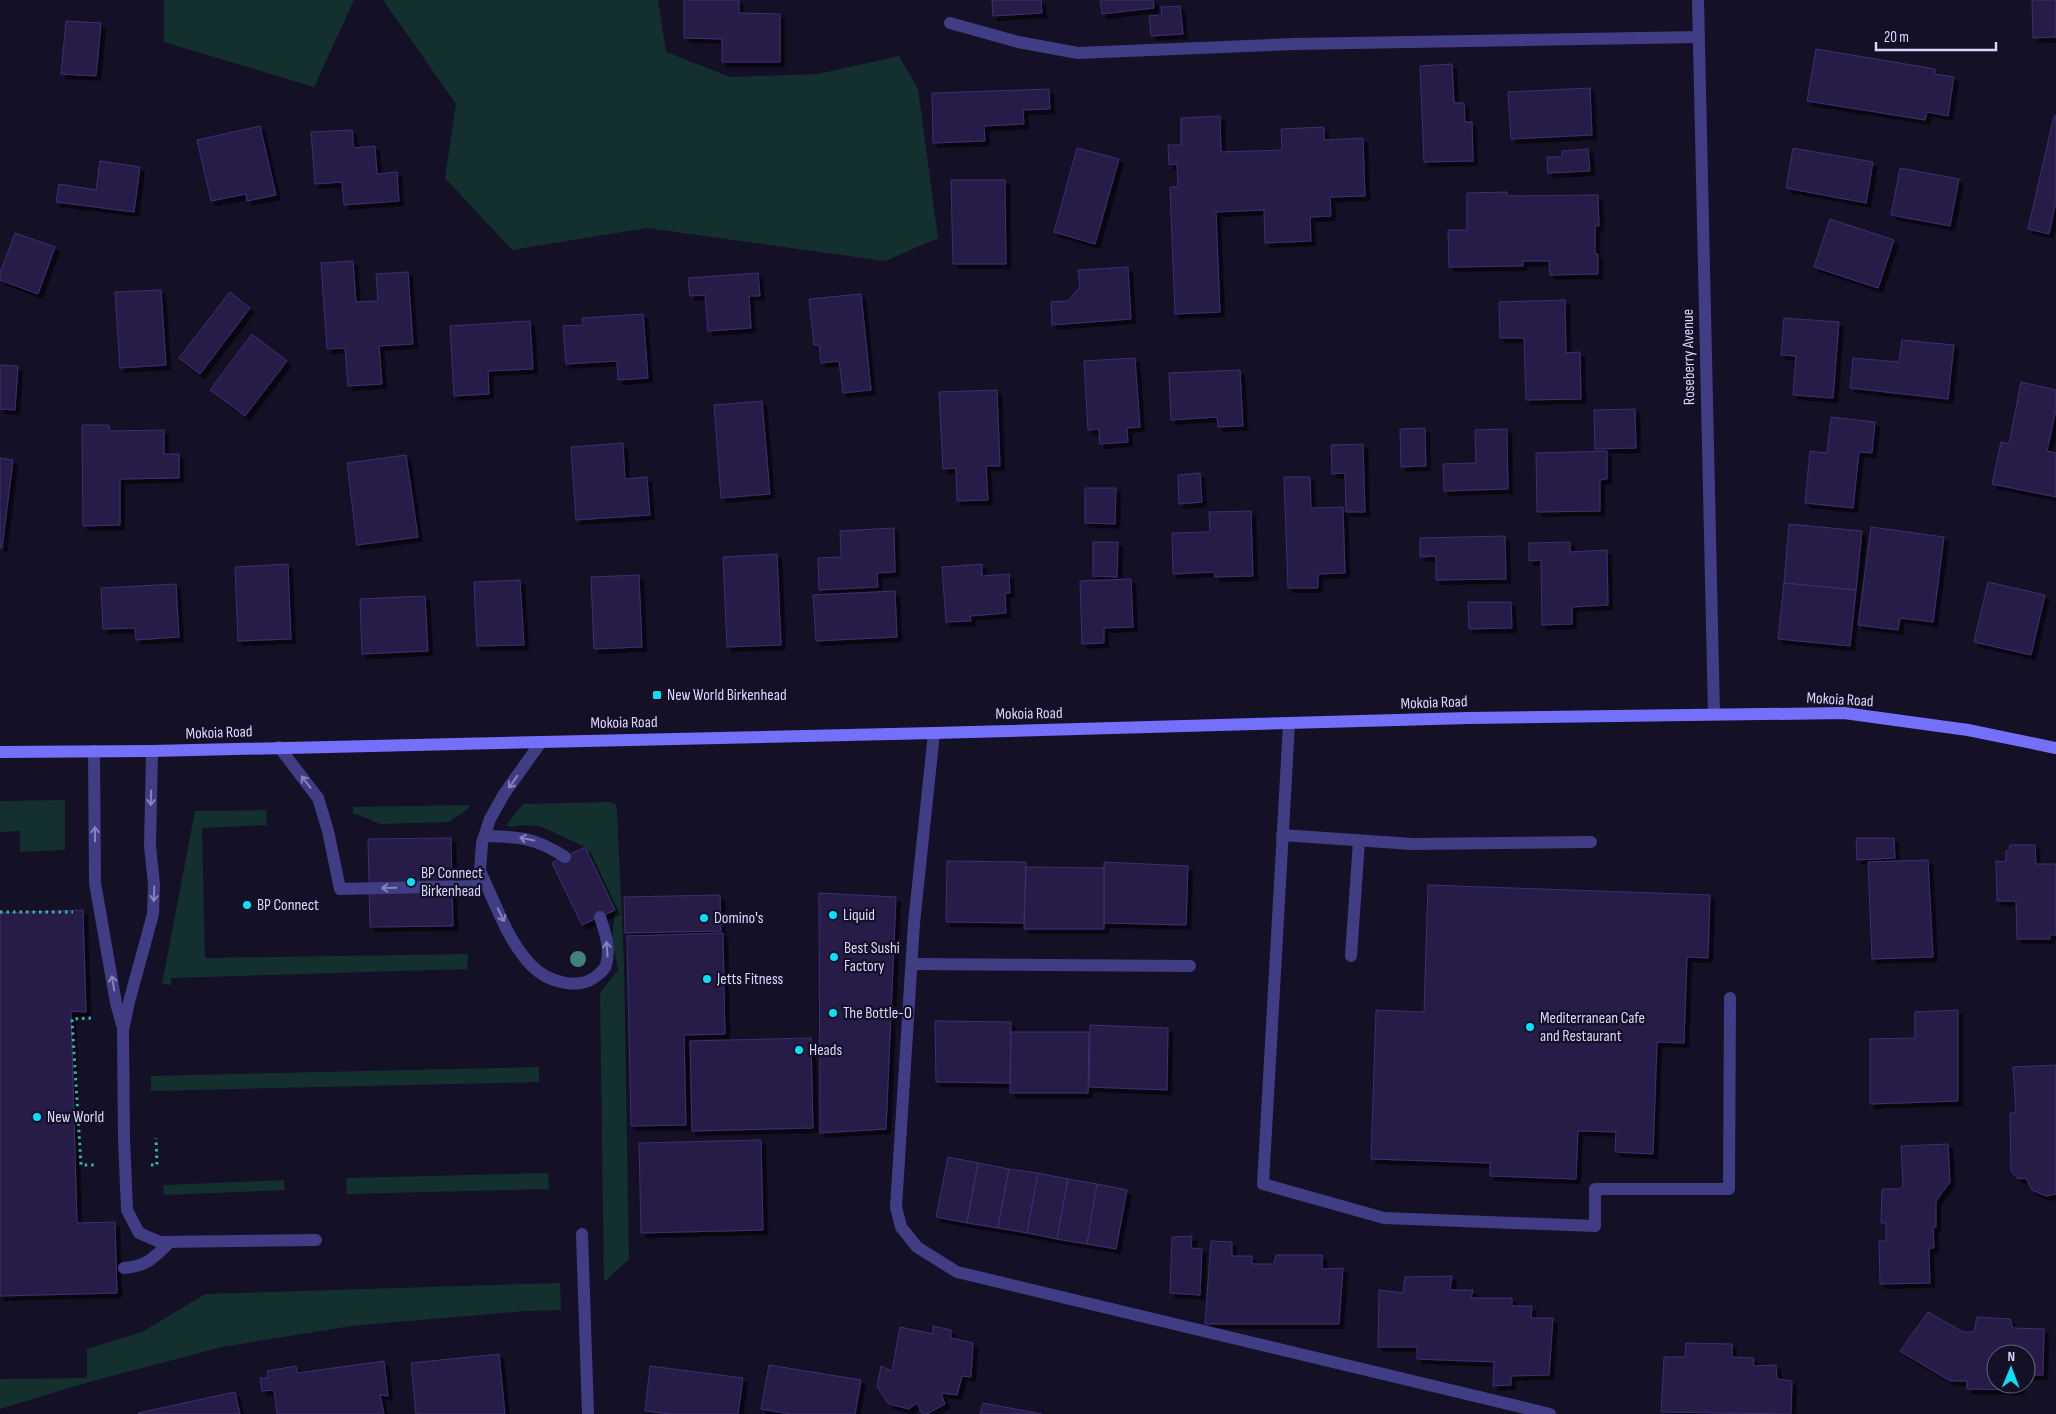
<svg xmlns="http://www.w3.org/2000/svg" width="2056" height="1414" font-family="'Sofia Sans Condensed',sans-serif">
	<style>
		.green { fill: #13302f }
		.building { fill: #251d47; stroke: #3d2f72; filter: url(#shadow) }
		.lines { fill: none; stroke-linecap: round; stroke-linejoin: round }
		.path { stroke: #33b5ae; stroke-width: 3; stroke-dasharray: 2.5 4; stroke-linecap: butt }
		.lane { stroke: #403d84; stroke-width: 12 }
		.street { stroke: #403d84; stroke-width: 12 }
		.secondary { stroke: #7470fb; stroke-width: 12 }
		.tree { fill: #40817a }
		.oneway { stroke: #8682bb }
		.poi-dot { fill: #08dff8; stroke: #141026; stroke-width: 2 }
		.labels { text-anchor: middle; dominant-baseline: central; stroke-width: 4.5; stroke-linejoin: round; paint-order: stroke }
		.street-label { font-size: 16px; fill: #dbd6fe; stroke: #141026 }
		.poi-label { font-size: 16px; fill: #dbd6fe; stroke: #141026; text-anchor: start }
	</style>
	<defs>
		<filter id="shadow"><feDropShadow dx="4.5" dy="4.5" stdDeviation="0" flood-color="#0009"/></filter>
	</defs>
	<rect width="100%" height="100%" fill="#141026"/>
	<g class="green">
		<polygon points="164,0 354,0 314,87 164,42"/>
		<polygon points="383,0 658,0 666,52 730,77 818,74 899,56 918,89 938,238 885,261 647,228 512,250 445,178 456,104"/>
		<polygon points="65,800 65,850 20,852 20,831 0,832 0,801"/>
		<polygon points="608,802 616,804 617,811 624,963 629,1259 604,1282 600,993 618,970 612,939 615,910 585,847 540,826 523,825 509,827 507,824 523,804"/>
		<polygon points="470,805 467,810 448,822 380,824 353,813 353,807"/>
		<polygon points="266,810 267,825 202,828 205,958 468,954 467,969 171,978 171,985 162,984 195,811"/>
		<polygon points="539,1067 539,1082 151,1091 151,1076"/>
		<polygon points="548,1173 549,1189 347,1194 346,1178"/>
		<polygon points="284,1180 285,1190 164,1195 163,1185"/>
		<polygon points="560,1283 561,1310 525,1311 351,1326 222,1347 89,1382 0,1409 0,1379 87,1378 87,1349 142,1332 205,1294"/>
	</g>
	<g class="building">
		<polygon points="684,0 739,0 739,13 780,14 780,62 722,62 722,39 684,38"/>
		<polygon points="992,0 1041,0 1042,13 993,16"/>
		<polygon points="1100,0 1153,0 1154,8 1102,14"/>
		<polygon points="2032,0 2056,0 2056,37 2033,38"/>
		<polygon points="1180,6 1183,34 1151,36 1149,16 1162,15 1161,7"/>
		<polygon points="66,21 101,23 96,76 61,74"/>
		<polygon points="1816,49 1935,69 1935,74 1954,77 1948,116 1927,112 1925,120 1807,101"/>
		<polygon points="1452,64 1454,103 1464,103 1465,122 1472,122 1473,161 1424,162 1420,66"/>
		<polygon points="1590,88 1592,135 1511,139 1508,92"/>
		<polygon points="1049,89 1050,109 1023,110 1024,124 984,126 985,141 933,143 932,93"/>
		<polygon points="1220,116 1221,152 1282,150 1281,129 1324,127 1324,140 1363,138 1365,196 1330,197 1331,216 1310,217 1311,241 1265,243 1264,210 1216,212 1220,312 1175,314 1170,187 1178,187 1177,164 1169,165 1168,145 1181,145 1181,118"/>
		<polygon points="2054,116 2056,116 2056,201 2049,234 2028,229"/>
		<polygon points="260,126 276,195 247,201 246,194 211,201 197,140"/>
		<polygon points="352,130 354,148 375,146 377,174 397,172 399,201 344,205 342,182 315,184 311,132"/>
		<polygon points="1077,148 1119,159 1095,244 1054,232"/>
		<polygon points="1793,148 1873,162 1866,203 1786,188"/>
		<polygon points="1588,149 1590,171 1548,173 1547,157 1562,157 1562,151"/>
		<polygon points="100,161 140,167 134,212 56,202 59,184 96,190"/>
		<polygon points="1900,168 1959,179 1950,226 1891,215"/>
		<polygon points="951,180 1005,180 1006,264 953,264"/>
		<polygon points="1507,192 1507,196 1598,195 1599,226 1595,226 1595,254 1598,254 1598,274 1550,275 1549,261 1523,261 1523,266 1449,267 1448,230 1467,230 1467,193"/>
		<polygon points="1830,219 1894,240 1878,288 1814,267"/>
		<polygon points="15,233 55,247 38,294 0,280 0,273"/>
		<polygon points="353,261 356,302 378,301 376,274 408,272 413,344 379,346 382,384 348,386 345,348 327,349 321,263"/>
		<polygon points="1128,267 1131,319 1052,325 1051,302 1068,301 1080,287 1078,270"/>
		<polygon points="758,273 760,296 749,296 751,328 708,331 705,295 690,296 688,278"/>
		<polygon points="161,290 166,365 120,368 115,292"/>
		<polygon points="230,292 250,308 200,374 179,358"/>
		<polygon points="861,294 871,390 843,393 839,361 821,363 819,345 814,345 809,299"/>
		<polygon points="1565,300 1566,353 1580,352 1581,399 1526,400 1524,338 1500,338 1499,302"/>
		<polygon points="643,314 648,378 618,380 617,361 566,364 563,326 583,325 582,318"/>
		<polygon points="1784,318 1839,322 1833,398 1793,395 1796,356 1781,355"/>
		<polygon points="530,321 533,369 488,371 489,394 454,396 450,326"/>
		<polygon points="252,334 287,361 245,416 210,390"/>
		<polygon points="1902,340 1954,345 1948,399 1850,388 1853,358 1899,362"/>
		<polygon points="1135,358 1140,427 1127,428 1128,442 1100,444 1099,429 1088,430 1084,361"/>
		<polygon points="0,365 18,366 15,410 0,409"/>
		<polygon points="1240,370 1243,426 1218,427 1217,417 1171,420 1169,373"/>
		<polygon points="2021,382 2056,390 2056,409 2047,451 2056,453 2056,497 1992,484 2001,442 2009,444"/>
		<polygon points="997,390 1000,466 986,466 988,500 957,501 956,468 943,469 939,392"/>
		<polygon points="762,401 770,494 721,498 714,405"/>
		<polygon points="1635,409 1636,448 1595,449 1594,410"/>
		<polygon points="1831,417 1875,422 1872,453 1859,452 1853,508 1805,503 1810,451 1827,453"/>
		<polygon points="82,425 109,425 110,431 164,430 164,454 179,454 179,478 120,479 120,525 83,526"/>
		<polygon points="1425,428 1426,466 1401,467 1400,429"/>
		<polygon points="1507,429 1508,489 1444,491 1443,464 1476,463 1475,430"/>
		<polygon points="623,443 625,479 647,477 650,515 576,520 571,447"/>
		<polygon points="1363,444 1365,512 1346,512 1345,473 1332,474 1331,445"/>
		<polygon points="1607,451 1607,479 1600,480 1600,511 1537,512 1536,453"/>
		<polygon points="406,455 418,537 357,545 347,463"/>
		<polygon points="0,458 13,460 2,548 0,548"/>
		<polygon points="1200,473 1202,502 1179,504 1178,475"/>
		<polygon points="1284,477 1310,477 1311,508 1343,507 1345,573 1318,574 1318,588 1288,588"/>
		<polygon points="1085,488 1116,488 1115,524 1085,523"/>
		<polygon points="1251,511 1253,576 1215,577 1214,572 1173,574 1172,533 1210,532 1209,512"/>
		<polygon points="1789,524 1862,531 1856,590 1784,583"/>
		<polygon points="1871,527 1944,537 1933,622 1900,618 1898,630 1858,625"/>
		<polygon points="894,528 895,572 877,573 878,587 819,590 818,558 841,557 840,531"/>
		<polygon points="1505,536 1506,579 1436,580 1436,556 1420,557 1420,538"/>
		<polygon points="1093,542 1118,542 1117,577 1093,576"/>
		<polygon points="1570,542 1570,552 1607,550 1608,605 1572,607 1572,624 1542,625 1541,560 1529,561 1529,543"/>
		<polygon points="777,554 781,645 727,647 723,557"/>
		<polygon points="288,564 291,639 238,641 235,567"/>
		<polygon points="982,564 982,576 1009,574 1010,593 1005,593 1006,613 970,616 971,621 946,622 942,567"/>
		<polygon points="639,575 642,647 594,649 591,577"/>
		<polygon points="1131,579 1133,627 1104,628 1104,643 1082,644 1080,581"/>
		<polygon points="520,580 524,645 477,646 474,582"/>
		<polygon points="1988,582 2045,595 2031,655 1974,642"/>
		<polygon points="1784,583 1856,590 1850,646 1778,639"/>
		<polygon points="176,584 179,637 136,640 135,628 103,629 101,588"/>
		<polygon points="895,591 897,637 816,641 813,595"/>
		<polygon points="425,596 428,651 362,654 360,599"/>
		<polygon points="1468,602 1511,602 1512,628 1469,629"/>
		<polygon points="451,838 453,926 370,927 368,839"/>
		<polygon points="1856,838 1894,838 1895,858 1857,860"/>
		<polygon points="2010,845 2035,845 2036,864 2056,864 2056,935 2050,935 2050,939 2017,939 2016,901 1997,901 1996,861 2006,862 2006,851 2009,850"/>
		<polygon points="585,847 615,910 582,925 552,863"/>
		<polygon points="1928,860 1933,957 1872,959 1868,862"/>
		<polygon points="947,861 1026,862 1024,923 946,922"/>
		<polygon points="1104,862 1188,866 1186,925 1104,923"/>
		<polygon points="1026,867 1104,868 1104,929 1024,929"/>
		<polygon points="1428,885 1710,895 1708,958 1687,957 1684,1043 1657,1042 1653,1154 1615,1152 1616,1132 1578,1131 1576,1179 1490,1176 1490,1163 1371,1159 1376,1010 1424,1012"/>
		<polygon points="819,893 896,897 886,1129 820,1133"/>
		<polygon points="720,895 721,931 625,933 624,897"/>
		<polygon points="83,910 86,1012 71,1011 77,1223 115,1222 117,1293 0,1296 0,913"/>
		<polygon points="723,933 725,1034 684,1035 686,1125 631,1126 627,936"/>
		<polygon points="1958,1010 1958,1101 1870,1104 1870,1039 1915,1038 1915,1012"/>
		<polygon points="935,1021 1011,1022 1010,1083 936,1082"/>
		<polygon points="1090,1025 1168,1028 1167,1090 1089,1087"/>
		<polygon points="1011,1032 1089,1032 1088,1093 1010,1093"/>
		<polygon points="811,1038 813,1128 692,1131 690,1041"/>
		<polygon points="2056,1065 2056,1194 2046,1196 2032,1190 2026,1178 2018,1179 2011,1171 2010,1113 2016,1113 2013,1067"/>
		<polygon points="761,1140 763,1230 641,1233 639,1143"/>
		<polygon points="1948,1144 1950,1182 1936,1201 1936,1227 1933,1227 1934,1248 1929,1248 1930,1283 1880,1284 1879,1241 1886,1241 1886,1223 1881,1223 1882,1189 1900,1189 1903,1186 1901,1146"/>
		<polygon points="948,1157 978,1163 967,1223 936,1217"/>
		<polygon points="978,1163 1009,1169 998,1228 967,1223"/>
		<polygon points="1009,1169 1038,1173 1027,1233 998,1228"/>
		<polygon points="1038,1173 1068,1179 1057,1239 1027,1233"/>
		<polygon points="1068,1179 1097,1184 1087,1244 1057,1239"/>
		<polygon points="1097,1184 1127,1190 1116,1249 1087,1244"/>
		<polygon points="1192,1236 1191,1248 1202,1249 1200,1295 1170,1293 1172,1237"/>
		<polygon points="1211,1241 1232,1242 1232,1256 1252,1256 1252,1264 1274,1264 1276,1255 1322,1255 1322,1269 1343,1268 1339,1324 1205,1324"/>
		<polygon points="1452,1276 1450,1290 1473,1290 1471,1298 1512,1298 1512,1306 1532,1306 1531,1318 1553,1318 1549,1375 1511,1376 1511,1385 1493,1386 1494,1362 1417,1359 1417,1347 1378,1347 1379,1290 1403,1293 1405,1277"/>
		<polygon points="1928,1312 1963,1332 1974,1332 1977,1317 2010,1319 2013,1328 2044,1329 2043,1375 2026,1375 2026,1354 1996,1354 1996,1384 2020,1384 2020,1390 1967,1389 1967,1381 1950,1381 1900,1351"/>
		<polygon points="933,1326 951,1330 951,1338 973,1343 971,1377 962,1376 957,1395 941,1393 945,1404 927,1414 922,1414 917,1403 909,1409 889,1404 877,1387 881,1366 892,1371 900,1327 933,1334"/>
		<polygon points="1686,1343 1732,1344 1732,1357 1753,1358 1754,1366 1776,1365 1777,1379 1792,1381 1791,1414 1661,1412 1664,1357 1685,1357"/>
		<polygon points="499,1354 505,1414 416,1414 411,1363"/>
		<polygon points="384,1361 388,1396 380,1395 384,1414 277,1414 274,1390 262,1391 260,1378 268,1378 267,1371 296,1366 297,1373"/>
		<polygon points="769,1365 861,1380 855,1414 791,1414 761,1409"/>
		<polygon points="650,1366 743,1378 738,1414 670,1414 645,1411"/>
		<polygon points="235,1392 240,1414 138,1414 138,1413"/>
		<polygon points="983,1403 1042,1414 980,1414"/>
	</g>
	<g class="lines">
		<g class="path">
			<polyline points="0,912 73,912"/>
			<polyline points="91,1018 72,1019 81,1165 97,1165"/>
			<polyline points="151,1165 157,1165 156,1138"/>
		</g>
		<g class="lane">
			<polyline points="950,23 1018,42 1078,53 1294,44 1699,37"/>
			<polyline points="1289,724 1263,1184 1384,1218 1595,1226 1595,1189 1729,1189 1730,998"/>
			<polyline points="934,733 914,923 896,1207 901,1227 917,1247 957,1272 1550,1414"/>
			<polyline points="279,747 318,798 328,831 340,889 474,886 480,871 482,843 490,819 504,794 541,742"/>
			<polyline points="94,751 95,883 116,1003 122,1025"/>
			<polyline points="152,751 150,846 154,884 153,914 129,1002 123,1030 124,1139 127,1210 139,1233 160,1242 316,1240"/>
			<polyline points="1282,835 1412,844 1591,842"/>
			<path d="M485,836C519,837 535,837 565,857"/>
			<path d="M480,871C495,902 507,940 531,965C547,982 580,992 599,974C602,971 605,969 606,965C611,949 605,932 600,917"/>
			<polyline points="1351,956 1359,841"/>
			<polyline points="912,964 1190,966"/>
			<polyline points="582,1234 588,1414"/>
			<path d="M124,1268C147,1266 154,1258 170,1242"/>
		</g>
		<polyline class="street" points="1698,0 1714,714"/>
		<polyline class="secondary" points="0,752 152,751 934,733 1469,718 1844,713 1968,730 2056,748"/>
	</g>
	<circle class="tree" cx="578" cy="959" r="8"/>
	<defs><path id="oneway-shaft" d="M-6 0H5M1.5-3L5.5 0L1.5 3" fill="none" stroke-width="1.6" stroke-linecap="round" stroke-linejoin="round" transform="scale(1.25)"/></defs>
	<g class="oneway">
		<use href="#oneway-shaft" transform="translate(306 782) rotate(-128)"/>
		<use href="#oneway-shaft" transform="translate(513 782) rotate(125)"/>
		<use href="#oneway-shaft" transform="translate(151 798) rotate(91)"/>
		<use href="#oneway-shaft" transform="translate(95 834) rotate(-90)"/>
		<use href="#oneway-shaft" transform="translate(527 839) rotate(-168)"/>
		<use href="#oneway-shaft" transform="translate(389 888) rotate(179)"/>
		<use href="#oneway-shaft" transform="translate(154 894) rotate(92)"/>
		<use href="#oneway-shaft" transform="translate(501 915) rotate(64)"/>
		<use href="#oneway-shaft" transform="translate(607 949) rotate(-94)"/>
		<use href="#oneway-shaft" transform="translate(113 983) rotate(-100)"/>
	</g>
	<g class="poi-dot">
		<rect x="652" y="690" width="10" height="10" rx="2.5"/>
		<circle cx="411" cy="882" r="5"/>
		<circle cx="247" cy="905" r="5"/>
		<circle cx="833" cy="915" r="5"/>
		<circle cx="704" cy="918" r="5"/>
		<circle cx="834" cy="957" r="5"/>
		<circle cx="707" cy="979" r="5"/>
		<circle cx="833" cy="1013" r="5"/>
		<circle cx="1530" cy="1027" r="5"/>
		<circle cx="799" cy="1050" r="5"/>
		<circle cx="37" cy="1117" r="5"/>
	</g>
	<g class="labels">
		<g class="street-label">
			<text transform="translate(1689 357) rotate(-91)">Roseberry Avenue</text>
			<text transform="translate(1840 700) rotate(3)">Mokoia Road</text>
			<text transform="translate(1434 703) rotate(-2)">Mokoia Road</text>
			<text transform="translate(1029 714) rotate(-1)">Mokoia Road</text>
			<text transform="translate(624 723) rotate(-1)">Mokoia Road</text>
			<text transform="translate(219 733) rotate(-2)">Mokoia Road</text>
		</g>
		<g class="poi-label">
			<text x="667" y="695">New World Birkenhead</text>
			<text x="421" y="873">BP Connect<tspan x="421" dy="18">Birkenhead</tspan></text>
			<text x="257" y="905">BP Connect</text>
			<text x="843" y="915">Liquid</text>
			<text x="714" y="918">Domino's</text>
			<text x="844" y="948">Best Sushi<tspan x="844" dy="18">Factory</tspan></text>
			<text x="717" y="979">Jetts Fitness</text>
			<text x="843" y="1013">The Bottle-O</text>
			<text x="1540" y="1018">Mediterranean Cafe<tspan x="1540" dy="18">and Restaurant</tspan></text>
			<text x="809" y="1050">Heads</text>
			<text x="47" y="1117">New World</text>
		</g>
	</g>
	<g transform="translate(2011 1369) rotate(1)"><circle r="24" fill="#141026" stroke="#645f7c"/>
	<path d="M0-4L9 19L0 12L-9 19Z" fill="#08dff8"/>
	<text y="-8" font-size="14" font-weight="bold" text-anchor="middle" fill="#dbd6fe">N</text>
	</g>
	<path d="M1876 42v8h120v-8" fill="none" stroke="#dbd6fe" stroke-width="2.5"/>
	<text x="1884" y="42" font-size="15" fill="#dbd6fe" stroke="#141026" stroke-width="4" paint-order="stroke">20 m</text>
</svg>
